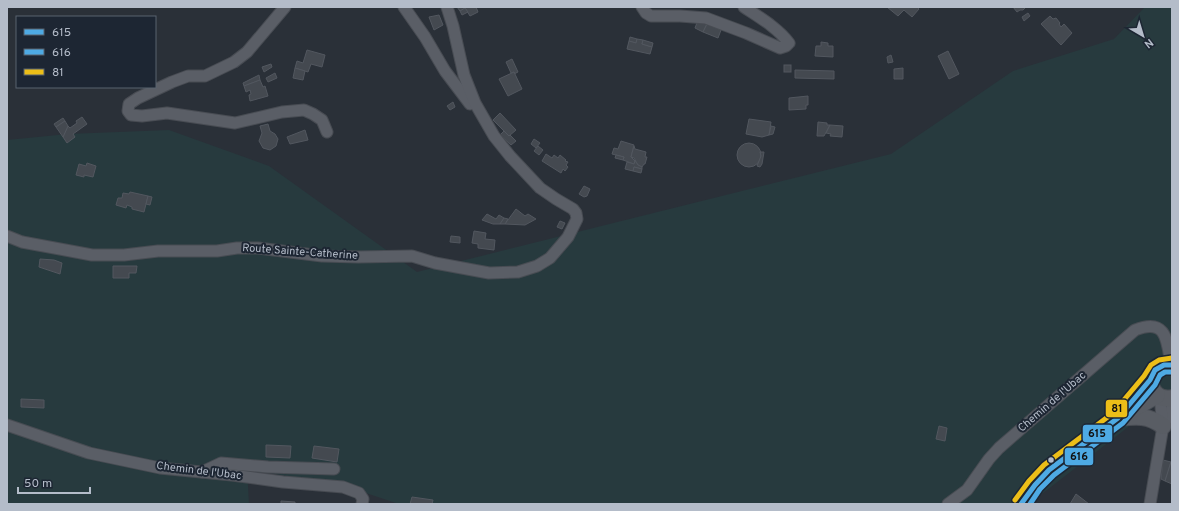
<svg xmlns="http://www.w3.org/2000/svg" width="1179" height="511" font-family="Overpass,sans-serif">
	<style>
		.green { fill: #273a3e }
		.building { fill: #444950; stroke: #52575f }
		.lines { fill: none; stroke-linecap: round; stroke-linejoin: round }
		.street-casing { stroke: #484c53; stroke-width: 13 }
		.secondary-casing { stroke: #484c53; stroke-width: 18 }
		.street { stroke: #5a5e66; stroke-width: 11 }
		.secondary { stroke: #595d64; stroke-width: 16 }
		.bus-1-casing { stroke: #1d2633; stroke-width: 8 }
		.bus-2-casing { stroke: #1d2633; stroke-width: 8 }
		.bus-3-casing { stroke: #1d2633; stroke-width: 8 }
		.bus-1 { stroke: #4eaae4; stroke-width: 5 }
		.bus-2 { stroke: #4eaae4; stroke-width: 5 }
		.bus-3 { stroke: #ecbe18; stroke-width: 5 }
		.bus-dot { fill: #b4bcc9; stroke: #1d2633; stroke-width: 1.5 }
		.labels { text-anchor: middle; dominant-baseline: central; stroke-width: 4; stroke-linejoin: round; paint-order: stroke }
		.street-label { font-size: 11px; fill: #b4bcc9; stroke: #1d2633 }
		.line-badge { stroke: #1d2633; stroke-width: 1.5 }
		.pale-badge-label { font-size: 11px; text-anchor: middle; font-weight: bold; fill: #111 }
	</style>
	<rect width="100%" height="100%" fill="#2a3038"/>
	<polygon class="green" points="1145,7 1172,7 1172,393 1029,504 399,504 363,492 247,468 249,504 7,504 7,140 68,134 169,130 269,166 417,272 891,154 1013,71 1114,39"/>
	<g class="building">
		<polygon points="457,7 476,7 478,12 470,16 465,8 460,11"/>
		<polygon points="887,7 917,7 919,9 912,17 904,10 898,16"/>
		<polygon points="1013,7 1025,7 1025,8 1023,10 1020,10 1017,12"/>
		<polygon points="465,8 468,12 462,15 460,11"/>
		<polygon points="1028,13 1030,16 1024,21 1022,17"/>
		<polygon points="439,15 443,25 434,30 429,17"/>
		<polygon points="1050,16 1053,19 1056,18 1060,23 1059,24 1061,27 1064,24 1072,33 1061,45 1041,24"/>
		<polygon points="698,20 707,24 703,32 695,28"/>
		<polygon points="707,24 721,30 718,38 703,32"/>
		<polygon points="630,37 637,39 636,43 629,41"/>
		<polygon points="637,39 643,40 642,44 652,47 650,54 627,49 629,41 636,43"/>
		<polygon points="643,40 653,43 652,47 642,44"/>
		<polygon points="821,42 828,43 828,46 833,46 833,57 815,56 816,46 821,46"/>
		<polygon points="307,50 325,55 322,67 311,64 308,72 295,68 297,61 303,63"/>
		<polygon points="948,51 959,74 949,79 938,56"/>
		<polygon points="891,55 893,62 888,63 887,57"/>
		<polygon points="512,59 518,72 514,74 514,72 511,73 506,62"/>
		<polygon points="271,64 272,67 264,72 262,67"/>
		<rect x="784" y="65" width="7" height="7"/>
		<polygon points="295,68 305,71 303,80 293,78"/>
		<polygon points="903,68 903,79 894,79 894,69"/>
		<polygon points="795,70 834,71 834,79 795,78"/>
		<polygon points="514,72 522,89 508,96 499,79"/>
		<polygon points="275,73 277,78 268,82 266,78"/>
		<polygon points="259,75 260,80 244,86 243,83"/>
		<polygon points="260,80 263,87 265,86 268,96 250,101 249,95 251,94 250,90 246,92 244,86"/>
		<polygon points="808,96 808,105 806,105 806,109 789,110 789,98"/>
		<polygon points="453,102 455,107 450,110 447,106"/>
		<polygon points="500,113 516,130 509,136 493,120"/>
		<polygon points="82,117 87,124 73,134 75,137 67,143 63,137 68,126 70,128 77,123 76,121"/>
		<polygon points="63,118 65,121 56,127 54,124"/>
		<polygon points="749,119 771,122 769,135 762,137 746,134"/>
		<polygon points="65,121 68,126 63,137 56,127"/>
		<polygon points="818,122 827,123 827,125 830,125 824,136 817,136"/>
		<polygon points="268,124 270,131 275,134 278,139 276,146 270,150 263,148 259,141 262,133 260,126"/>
		<polygon points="830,125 843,126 842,137 830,136 831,134 826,133"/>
		<polygon points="771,126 775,127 773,134 769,135"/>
		<polygon points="305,130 308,140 290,144 287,137"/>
		<polygon points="504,131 509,136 510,135 516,141 511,145 500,135"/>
		<polygon points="534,139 540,143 536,148 531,144"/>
		<polygon points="621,141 634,145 631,157 635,161 634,164 623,160 624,157 612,154 614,148 618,149"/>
		<circle cx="749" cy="155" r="12"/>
		<polygon points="538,146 543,150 539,155 534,151"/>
		<polygon points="634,146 635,149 646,152 645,157 647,157 645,164 644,164 642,167 638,165 634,158 631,157"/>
		<polygon points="760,152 764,152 762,164 760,167 757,166 761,156"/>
		<polygon points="546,154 552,158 554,155 558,158 560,155 566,160 565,161 568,162 566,165 568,167 565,171 563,169 561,173 542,161"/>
		<polygon points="616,155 624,157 623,160 615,158"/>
		<polygon points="635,161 638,165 642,167 642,169 634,167 633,171 625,169 627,162 634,164"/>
		<polygon points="87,163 96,166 93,177 84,175 84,177 76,175 79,164 86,166"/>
		<polygon points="634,167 642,169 641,173 633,171"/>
		<polygon points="584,186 590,189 587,196 584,197 579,194"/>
		<polygon points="130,192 148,196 144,212 132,209 132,207 127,205 126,208 116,205 118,198 122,198 123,193 129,194"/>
		<polygon points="148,196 152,197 150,205 146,204"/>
		<polygon points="516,209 525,216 528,214 536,219 525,225 505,224"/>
		<polygon points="487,214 496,219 499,215 504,218 500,224 493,224 482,220"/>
		<polygon points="504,218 508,219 505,224 500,224"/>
		<polygon points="560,221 565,223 562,229 557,227"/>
		<polygon points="474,231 486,233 485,239 495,240 494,250 478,248 478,244 472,243"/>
		<polygon points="451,236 460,237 460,243 450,242"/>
		<polygon points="40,259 54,260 62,263 60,274 39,267"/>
		<polygon points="113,266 137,266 136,273 129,273 129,278 113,278"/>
		<polygon points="21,399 44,400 44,408 21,407"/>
		<polygon points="939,426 947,428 945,441 936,439"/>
		<polygon points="266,445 291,446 290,458 266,457"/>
		<polygon points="314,446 339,449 337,462 312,458"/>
		<polygon points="1163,460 1171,462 1165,481 1161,479"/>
		<polygon points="1171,462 1172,463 1172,484 1165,481"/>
		<polygon points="1076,494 1089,504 1070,504"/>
		<polygon points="412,497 433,500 432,504 410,504"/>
		<polygon points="281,501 295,502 295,504 281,504"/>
	</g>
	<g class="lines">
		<g class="street-casing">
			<g id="street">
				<polyline points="285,7 247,52 234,62 205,76 188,76 172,82 138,98 129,104 128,111 131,115 142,116 167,113 235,123 282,112 304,110 313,114 322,120 327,132"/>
				<polyline points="404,7 425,37 445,71 470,104 474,103"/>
				<path d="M642,7L646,13L651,16H680L706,18L746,33L780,48L786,46L789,43C778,28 759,17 744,7"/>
				<polyline points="7,236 22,242 92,255 124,255 158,251 217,251 237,248 258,248 322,256 358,257 412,256 435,263 489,273 518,272 537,266 550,258 568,237 577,219 576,213 573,209 556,199 540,188 510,156 494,136 475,103 464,75 453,26 447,7"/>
				<polyline points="7,425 89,453 160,468 232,475 283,482 343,487 359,493 363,499 362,504"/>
				<polyline points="1164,425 1172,408"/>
				<polyline points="202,472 221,463 268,467 334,469"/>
				<path d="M948,504L967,490L989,459L999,448L1135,330C1167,317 1167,341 1171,365"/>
				<polyline points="1150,504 1163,426 1160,397"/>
			</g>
		</g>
		<g class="secondary-casing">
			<g id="secondary">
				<path d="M1172,365C1142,362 1145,403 1172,398"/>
				<path d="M1119,418C1137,416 1148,415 1163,426"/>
				<polyline points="1021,504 1035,485 1049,470 1061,460 1118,418 1157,395"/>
			</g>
		</g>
		<use href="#street" class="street"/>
		<use href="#secondary" class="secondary"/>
		<g class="bus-1-casing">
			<polyline id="bus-1" points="1021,504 1035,485 1049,470 1118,418 1150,380 1155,370 1164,365 1172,365"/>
		</g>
		<g class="bus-2-casing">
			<polyline id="bus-2" points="1030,504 1040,489 1054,475 1123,423 1155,385 1160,375 1165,372 1172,372"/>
		</g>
		<g class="bus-3-casing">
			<polyline id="bus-3" points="1015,500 1029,481 1044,465 1113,413 1144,376 1151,365 1159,360 1172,358"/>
		</g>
		<use href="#bus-1" class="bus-1"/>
		<use href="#bus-2" class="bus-2"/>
		<use href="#bus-3" class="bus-3"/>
	</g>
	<circle class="bus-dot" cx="1051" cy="460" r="3.5"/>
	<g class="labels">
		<g class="street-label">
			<text transform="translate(300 252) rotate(4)">Route Sainte-Catherine</text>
			<text transform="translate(1052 402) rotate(-41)">Chemin de l'Ubac</text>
			<text transform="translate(199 471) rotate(7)">Chemin de l'Ubac</text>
		</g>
	</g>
	<g class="line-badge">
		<rect x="1105" y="399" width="23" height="19" rx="4" fill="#ecbe18"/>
		<rect x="1082" y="424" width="31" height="19" rx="4" fill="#4eaae4"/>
		<rect x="1064" y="447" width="30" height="19" rx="4" fill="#4eaae4"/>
	</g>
	<g class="pale-badge-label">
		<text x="1117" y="412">81</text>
		<text x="1097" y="437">615</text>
		<text x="1079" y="460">616</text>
	</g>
	<rect width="1179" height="511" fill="none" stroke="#b4bcc9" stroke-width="16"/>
	<rect x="16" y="16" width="140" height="72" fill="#1d2633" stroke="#59626f"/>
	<rect x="24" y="29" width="20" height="6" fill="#4eaae4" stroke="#59626f"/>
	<text x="52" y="36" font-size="12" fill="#b4bcc9">615</text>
	<rect x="24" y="49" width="20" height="6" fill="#4eaae4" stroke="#59626f"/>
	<text x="52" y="56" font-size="12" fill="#b4bcc9">616</text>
	<rect x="24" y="69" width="20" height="6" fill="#ecbe18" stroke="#59626f"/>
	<text x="52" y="76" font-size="12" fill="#b4bcc9">81</text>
	<g transform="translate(1143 36) rotate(142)" stroke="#1d2633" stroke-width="3" paint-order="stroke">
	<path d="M0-3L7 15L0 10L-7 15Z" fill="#b4bcc9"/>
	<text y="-6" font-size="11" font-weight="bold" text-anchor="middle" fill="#b4bcc9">N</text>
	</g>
	<path d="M18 487v6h72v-6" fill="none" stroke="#b4bcc9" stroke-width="2"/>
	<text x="24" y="487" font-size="12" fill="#b4bcc9" stroke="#1d2633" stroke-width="3" paint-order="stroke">50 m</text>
</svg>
